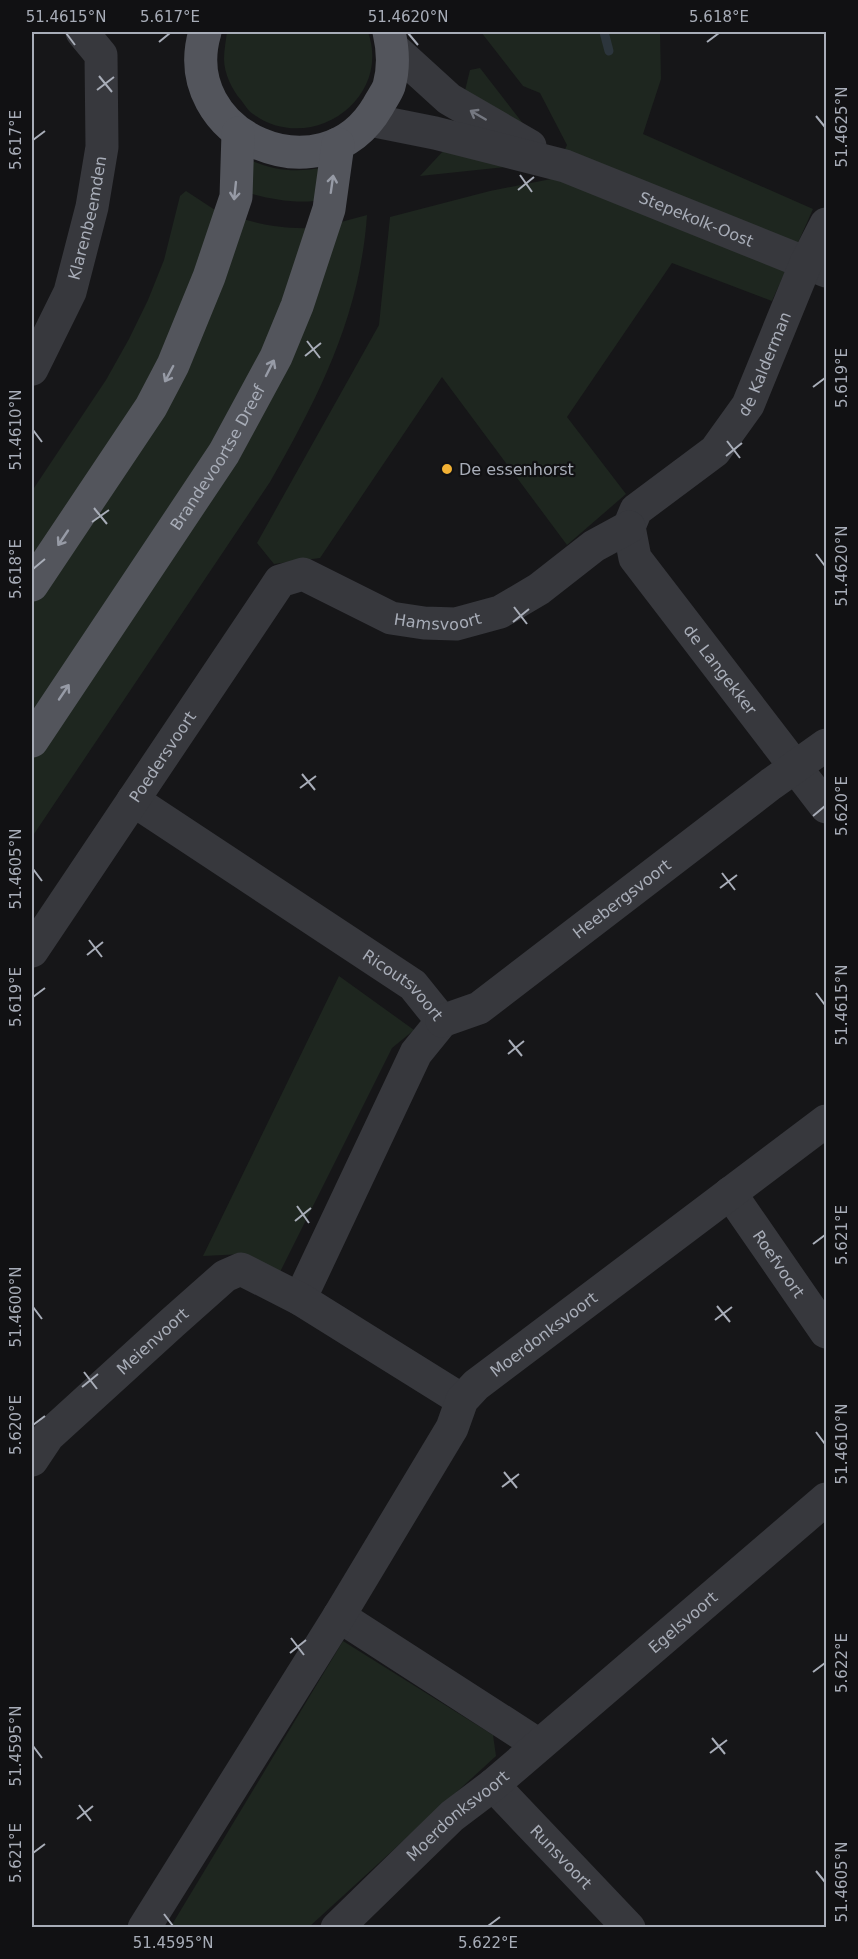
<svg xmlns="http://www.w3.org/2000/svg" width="858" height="1959" font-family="'DejaVu Sans',sans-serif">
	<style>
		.green { fill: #1e261f }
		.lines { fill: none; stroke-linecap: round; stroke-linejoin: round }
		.stream { stroke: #2c353c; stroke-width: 9 }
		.minor { stroke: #37383d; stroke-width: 33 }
		.major { stroke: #53555c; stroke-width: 33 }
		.oneway { stroke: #757881 }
		.oneway2 { stroke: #979ba6 }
		.ticks { fill: none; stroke: #a8adb8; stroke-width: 2 }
		.poi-dot { fill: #f2b134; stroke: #111113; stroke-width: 2 }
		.labels { text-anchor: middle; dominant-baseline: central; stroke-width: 4.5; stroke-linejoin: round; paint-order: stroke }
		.street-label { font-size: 16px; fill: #a8adb8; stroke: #111113 }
		.poi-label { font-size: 16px; fill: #a8adb8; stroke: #111113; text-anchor: start }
		.neatline { fill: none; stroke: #a8adb8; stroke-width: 2 }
		.ticks-label { font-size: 15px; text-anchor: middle; fill: #a8adb8 }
	</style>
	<rect width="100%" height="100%" fill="#161618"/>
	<g class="green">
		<path d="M227,32H368C392,99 311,156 253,114C248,111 245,105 241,100C232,90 224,73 224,59C224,50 226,40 227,32Z"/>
		<polygon points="481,32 660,32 661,79 643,134 813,209 772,301 672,263 567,417 626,494 567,545 442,377 320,558 274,564 257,543 379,325 390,217 490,191 551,179 567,145 540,93 523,86"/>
		<polygon points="480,68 528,130 463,99 470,70"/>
		<polygon points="445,149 515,166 420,176"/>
		<path d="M250,160C275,171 298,173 324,167L315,201C290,203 269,199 245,192Z"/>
		<polygon points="186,191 218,212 144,404 32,572 32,491 106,380 129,339 148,300 164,260 180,196"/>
		<path d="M367,215C360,316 319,396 270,482L32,837V756L231,458L330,225Z"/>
		<path d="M239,218C264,225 285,229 311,228L269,354L32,727V600Z"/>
		<polygon points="339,976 414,1030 392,1048 279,1274 243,1254 203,1256"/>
		<polygon points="343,1641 493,1735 496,1756 309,1927 170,1928"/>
	</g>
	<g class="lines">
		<polyline class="stream" points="604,32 609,51"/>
		<g class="minor">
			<polyline points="393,48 449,99 530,146"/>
			<path id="s1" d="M370,120L435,133L565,166L826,271"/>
			<path id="s2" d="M32,369L70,292L92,207L102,147L101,55L82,32"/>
			<path id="s3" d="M629,527L636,510L715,451L748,405L806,263L826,224"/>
			<path id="s4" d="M629,527L635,558L826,807"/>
			<path id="s5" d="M133,800L413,985L442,1021L416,1053L300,1299"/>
			<path id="s6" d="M32,951L280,581L303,574L391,618L424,623L456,624L500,612L539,589L594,546L629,527"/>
			<path id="s7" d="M442,1021L479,1008L771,784L826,745"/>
			<path id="s8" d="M730,1193L826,1332"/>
			<path id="s9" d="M32,1460L48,1436L172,1323L225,1276L241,1269L300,1299L462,1400"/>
			<polyline points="339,1616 539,1745"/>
			<path id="s10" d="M493,1785L629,1928"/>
			<path id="s11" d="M144,1928L339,1616L452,1428L462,1400L476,1385L826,1121"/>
			<path id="s12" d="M337,1928L452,1816L493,1785L826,1499"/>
		</g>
		<g class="major">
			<path d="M205,32C174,136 323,201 378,106C381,100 387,92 389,86C394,68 393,49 389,32"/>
			<polyline points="32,585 151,407 173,365 209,277 236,197 238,133"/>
			<path id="s13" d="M32,741L224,453L276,357L297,306L329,209L338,144"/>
		</g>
	</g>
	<defs><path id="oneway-shaft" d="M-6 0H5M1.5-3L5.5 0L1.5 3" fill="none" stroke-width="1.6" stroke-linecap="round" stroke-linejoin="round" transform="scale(1.5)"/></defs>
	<use class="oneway" href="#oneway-shaft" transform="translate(478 115) rotate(-150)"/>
	<g class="oneway2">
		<use href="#oneway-shaft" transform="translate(332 184) rotate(-82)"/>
		<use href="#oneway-shaft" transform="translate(235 191) rotate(96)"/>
		<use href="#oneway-shaft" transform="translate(270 368) rotate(-63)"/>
		<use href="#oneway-shaft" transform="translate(169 374) rotate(118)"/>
		<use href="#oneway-shaft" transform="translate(63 538) rotate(124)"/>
		<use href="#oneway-shaft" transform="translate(64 692) rotate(-56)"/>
	</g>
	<path class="ticks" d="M66,33L75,45M408,33L418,45M159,42L170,33M707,42L719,33M99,76L112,92M97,90L114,77M816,116L825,127M33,140L45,131M520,175L532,192M518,190L534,177M307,341L320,358M305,356L321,343M813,387L825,378M33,430L42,442M727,441L740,458M726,456L742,443M94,508L107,524M92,522L109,510M816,554L825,566M33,569L45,559M514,607L527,624M513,622L529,609M302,774L315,790M300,788L316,776M813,816L825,806M33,869L42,881M722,873L735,890M720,888L737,875M89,940L102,957M87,955L103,942M816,993L825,1005M33,997L45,988M509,1040L522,1056M508,1054L524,1041M297,1206L309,1223M295,1221L311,1208M813,1244L825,1235M717,1306L730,1322M33,1307L42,1319M715,1320L732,1307M84,1372L97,1389M82,1387L98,1374M33,1425L45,1416M816,1432L825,1444M504,1472L517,1488M502,1487L519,1474M291,1638L304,1655M290,1653L306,1640M813,1672L825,1663M712,1738L725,1754M33,1746L42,1758M710,1753L727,1740M79,1805L91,1821M77,1819L93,1806M33,1853L45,1844M816,1871L825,1882M164,1914L173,1926M488,1926L500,1917"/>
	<circle class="poi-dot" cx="447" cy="469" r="6"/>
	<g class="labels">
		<g class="street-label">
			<text stroke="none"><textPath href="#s2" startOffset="162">Klarenbeemden</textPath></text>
			<text stroke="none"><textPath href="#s1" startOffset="342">Stepekolk-Oost</textPath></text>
			<text stroke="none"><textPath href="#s3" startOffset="218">de Kalderman</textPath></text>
			<text stroke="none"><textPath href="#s13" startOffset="339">Brandevoortse Dreef</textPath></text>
			<text stroke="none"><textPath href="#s6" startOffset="615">Hamsvoort</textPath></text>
			<text stroke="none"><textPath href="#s4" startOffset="172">de Langekker</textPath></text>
			<text stroke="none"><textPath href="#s6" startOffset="234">Poedersvoort</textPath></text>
			<text stroke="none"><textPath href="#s7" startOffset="219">Heebergsvoort</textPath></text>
			<text stroke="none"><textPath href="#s5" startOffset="328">Ricoutsvoort</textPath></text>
			<text stroke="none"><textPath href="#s8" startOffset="86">Roefvoort</textPath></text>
			<text stroke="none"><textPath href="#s11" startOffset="722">Moerdonksvoort</textPath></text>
			<text stroke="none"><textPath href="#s9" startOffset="170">Meienvoort</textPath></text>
			<text stroke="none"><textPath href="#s12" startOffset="462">Egelsvoort</textPath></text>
			<text stroke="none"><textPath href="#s12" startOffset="165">Moerdonksvoort</textPath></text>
			<text stroke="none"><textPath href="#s10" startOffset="99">Runsvoort</textPath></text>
		</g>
		<g class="poi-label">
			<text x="459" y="469">De essenhorst</text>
		</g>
	</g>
	<rect width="858" height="1959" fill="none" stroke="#111113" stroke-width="66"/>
	<rect x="33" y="33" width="792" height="1893" class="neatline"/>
	<g class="ticks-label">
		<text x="66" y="22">51.4615°N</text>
		<text x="170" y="22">5.617°E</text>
		<text x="408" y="22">51.4620°N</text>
		<text x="719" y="22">5.618°E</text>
		<text transform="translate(842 127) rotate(-90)" y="5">51.4625°N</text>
		<text transform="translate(16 140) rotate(-90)" y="5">5.617°E</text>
		<text transform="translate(842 378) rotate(-90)" y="5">5.619°E</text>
		<text transform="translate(16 430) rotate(-90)" y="5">51.4610°N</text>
		<text transform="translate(842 566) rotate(-90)" y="5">51.4620°N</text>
		<text transform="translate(16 569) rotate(-90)" y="5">5.618°E</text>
		<text transform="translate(842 806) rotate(-90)" y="5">5.620°E</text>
		<text transform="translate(16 869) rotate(-90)" y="5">51.4605°N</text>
		<text transform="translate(16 997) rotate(-90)" y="5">5.619°E</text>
		<text transform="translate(842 1005) rotate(-90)" y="5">51.4615°N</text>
		<text transform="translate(842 1235) rotate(-90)" y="5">5.621°E</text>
		<text transform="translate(16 1307) rotate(-90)" y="5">51.4600°N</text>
		<text transform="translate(16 1425) rotate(-90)" y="5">5.620°E</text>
		<text transform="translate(842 1444) rotate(-90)" y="5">51.4610°N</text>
		<text transform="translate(842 1663) rotate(-90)" y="5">5.622°E</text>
		<text transform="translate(16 1746) rotate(-90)" y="5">51.4595°N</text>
		<text transform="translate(16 1853) rotate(-90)" y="5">5.621°E</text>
		<text transform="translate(842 1882) rotate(-90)" y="5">51.4605°N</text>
		<text x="173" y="1948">51.4595°N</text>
		<text x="488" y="1948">5.622°E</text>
	</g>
</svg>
